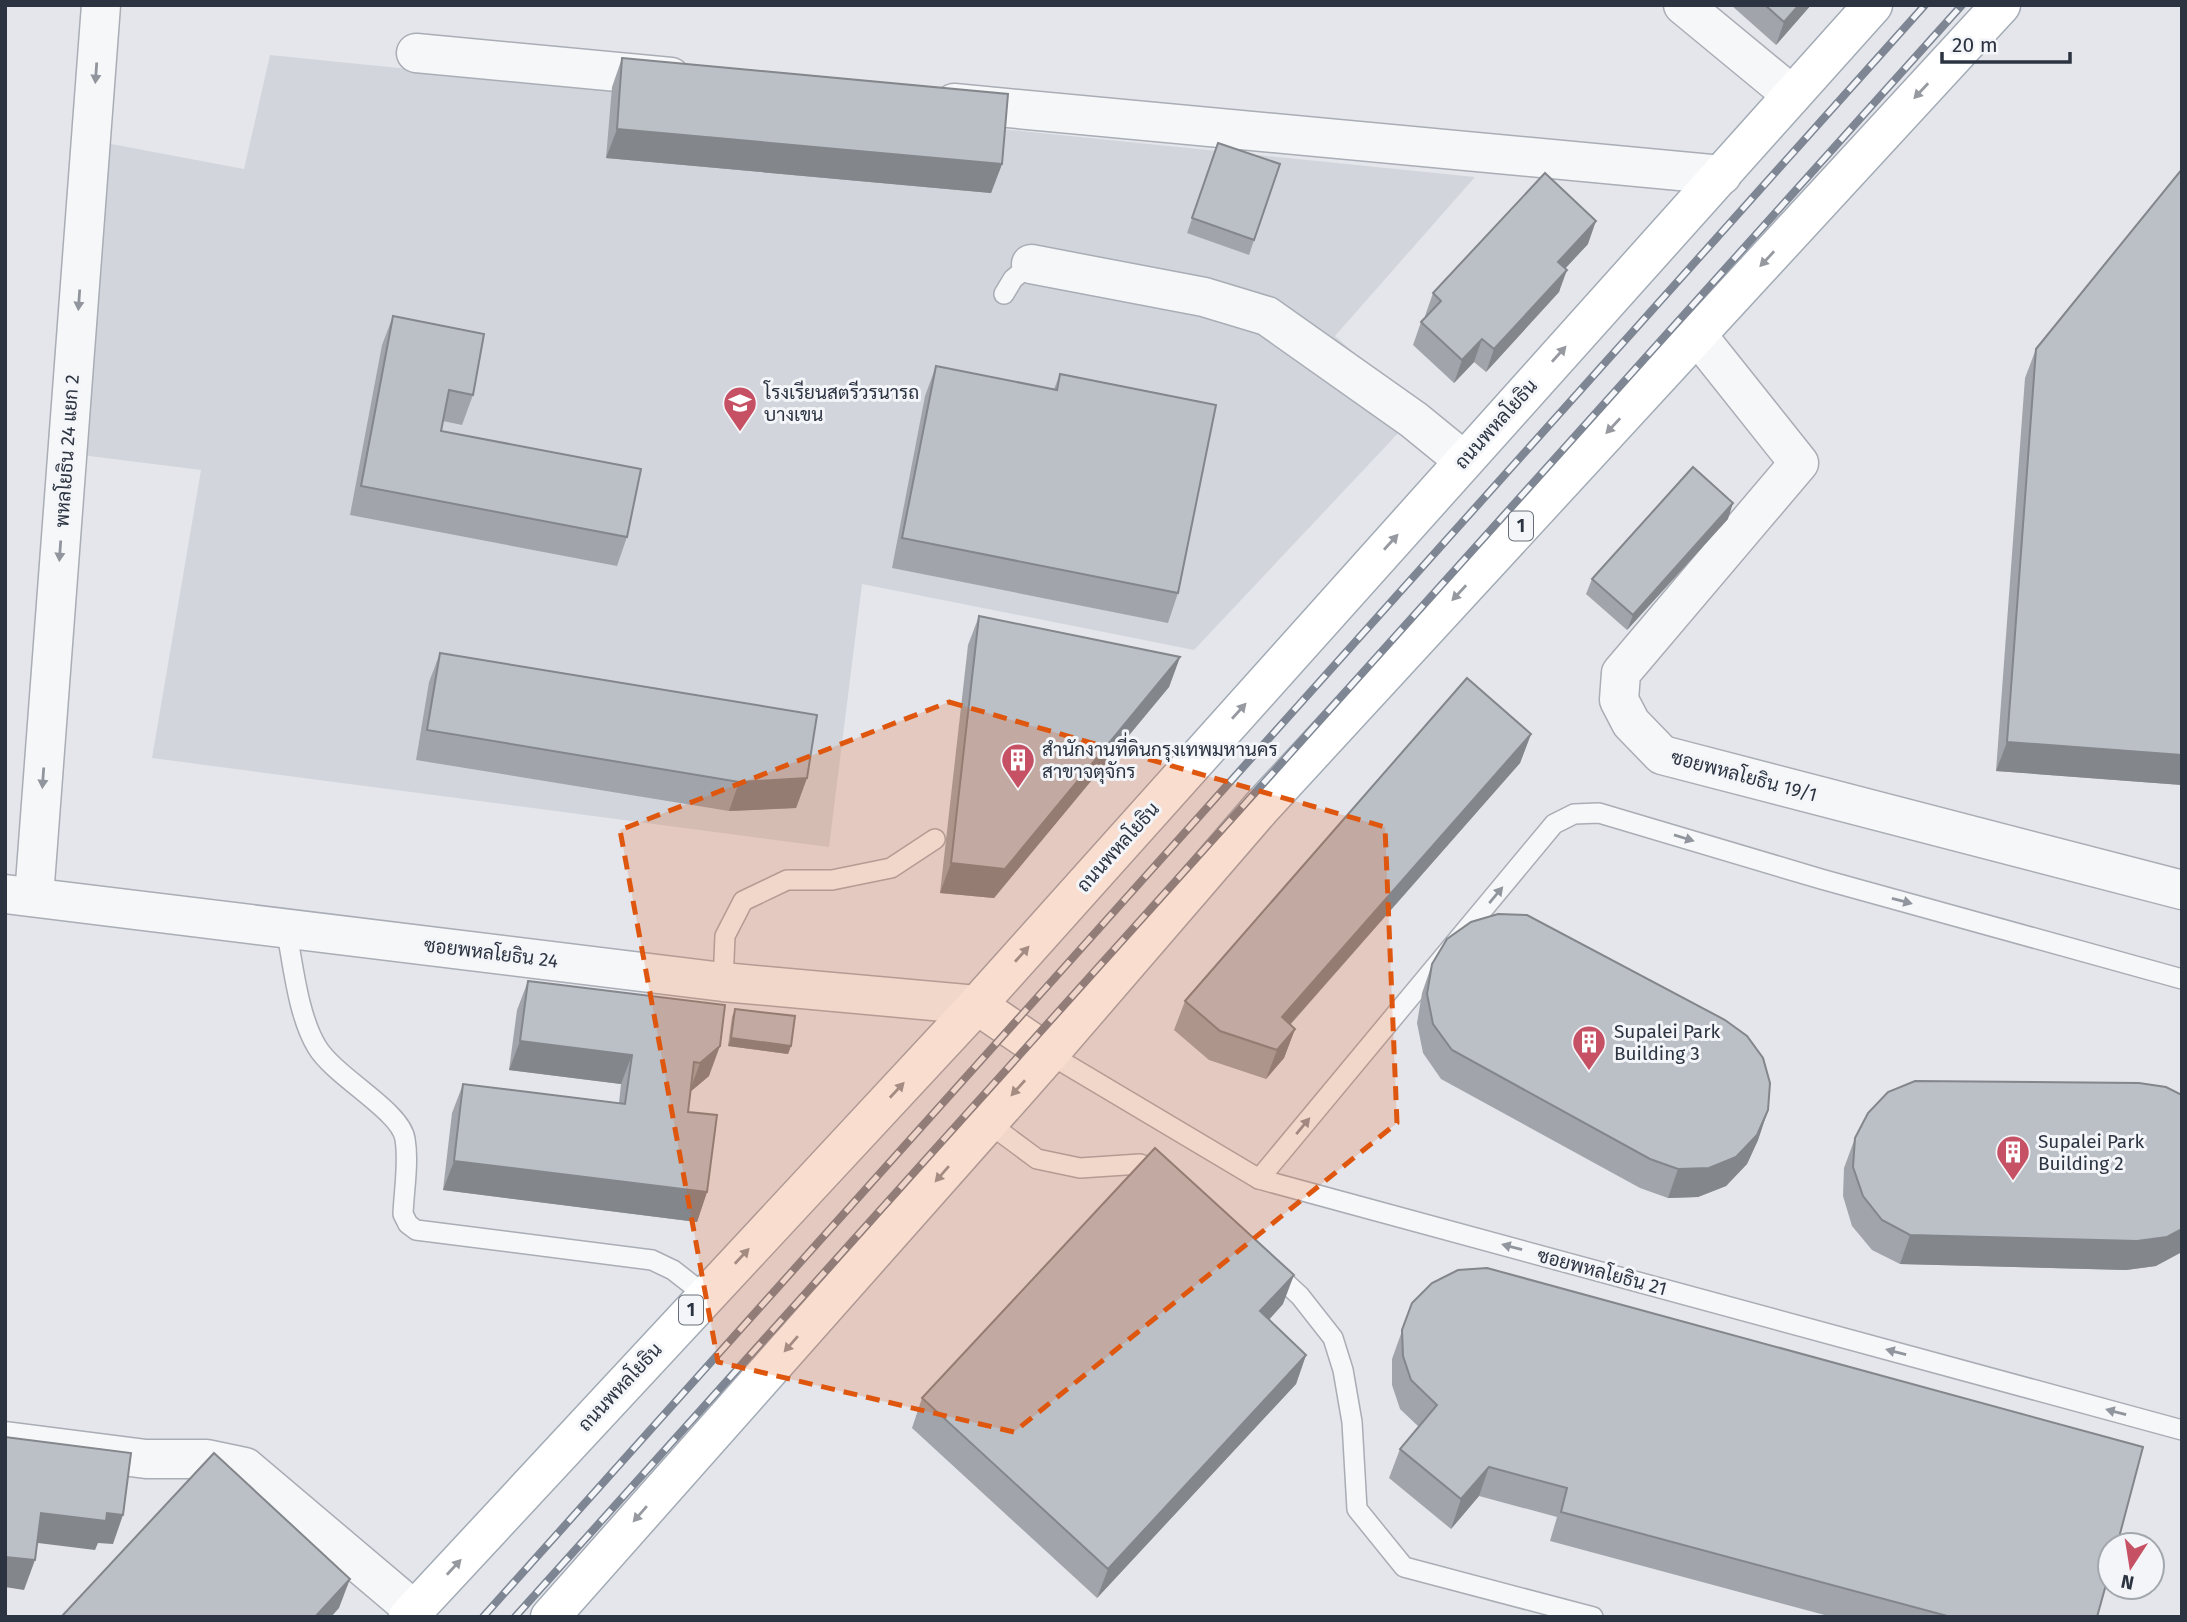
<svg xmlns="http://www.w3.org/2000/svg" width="2187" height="1622" font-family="'Fira Sans',Sarabun,sans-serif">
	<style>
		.built { fill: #d2d6dc }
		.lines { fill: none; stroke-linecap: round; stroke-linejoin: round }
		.lane-casing { stroke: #a9adb5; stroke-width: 22 }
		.street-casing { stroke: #a9adb5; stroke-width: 41 }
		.primary-casing { stroke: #a3abb6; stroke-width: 41 }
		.lane { stroke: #f6f7f9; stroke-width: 19 }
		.street { stroke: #f6f7f9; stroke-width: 38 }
		.primary { stroke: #fff; stroke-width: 38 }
		.rail-casing { stroke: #7e8693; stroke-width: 8 }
		.rail { stroke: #f3f5f8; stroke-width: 5; stroke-dasharray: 16; stroke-linecap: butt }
		.wall { fill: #a1a5ab }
		.shaded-wall { fill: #83868b }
		.building { fill: #bbc0c7; stroke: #83868b; stroke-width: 2 }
		.oneway { fill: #91969e }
		.oneway2 { fill: #969aa0 }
		.marked { fill: #df570f; fill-opacity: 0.2; stroke: #df570f; stroke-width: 5; stroke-dasharray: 14 9; stroke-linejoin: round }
		.labels { text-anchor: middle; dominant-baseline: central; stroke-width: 6; stroke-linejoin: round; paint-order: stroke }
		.shield { fill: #f3f5f8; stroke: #686e79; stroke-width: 2 }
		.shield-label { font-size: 18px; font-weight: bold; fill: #2c3442 }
		.poi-label { font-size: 19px; fill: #2c3442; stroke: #f3f5f8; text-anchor: start }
		.street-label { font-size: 19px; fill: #2c3442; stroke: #f3f5f8 }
	</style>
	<rect width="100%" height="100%" fill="#e4e6eb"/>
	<polygon class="built" points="270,55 1475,177 1335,336 1419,411 1194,650 862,584 829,847 152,758 201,470 81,455 106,143 244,169"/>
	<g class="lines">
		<g class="lane-casing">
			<g id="lane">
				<polyline points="1004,294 1013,279 1031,264"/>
				<path d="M286,928C293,964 298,1016 317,1047C335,1077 401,1111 405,1139C409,1162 404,1190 403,1214L408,1224L416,1230L652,1260L673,1270L705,1295"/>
				<polyline points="723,982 725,936 743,901 787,880 832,880 891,868 935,839"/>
				<polyline points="1049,1054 1259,1179 2182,1430"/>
				<polyline points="987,1122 1037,1159 1080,1168 1140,1164 1164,1173"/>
				<polyline points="1259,1179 1554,824 1574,814 1599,813 1821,879 2182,979"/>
				<polyline points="1272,1270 1300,1296 1333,1338 1343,1370 1352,1422 1357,1509 1404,1567 1593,1617"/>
			</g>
		</g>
		<g class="street-casing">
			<g id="street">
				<polyline points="1683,5 1792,95"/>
				<polyline points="416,53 671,77"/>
				<polyline points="954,103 1722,175"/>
				<polyline points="1031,264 1204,297 1267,316 1414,420 1463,460"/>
				<polyline points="1697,335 1799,463 1621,673 1619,700 1631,723 1662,755 2182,890"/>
				<polyline points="5,894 723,982 977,1005"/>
				<polyline points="34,897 101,5"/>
				<polyline points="5,1441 146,1459 207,1459 245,1467 414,1610"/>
			</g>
		</g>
		<g class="primary-casing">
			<g id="primary">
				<polyline points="977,1005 1049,1054"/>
				<polyline points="408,1617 977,1005 1873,5"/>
				<polyline points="550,1617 1049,1054 1261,808 2001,5"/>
			</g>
		</g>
		<use href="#lane" class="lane"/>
		<use href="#street" class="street"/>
		<use href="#primary" class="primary"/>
		<g class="rail-casing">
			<g id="rail">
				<polyline points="483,1617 1925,5"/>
				<polyline points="515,1617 1962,5"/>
			</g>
		</g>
		<use href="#rail" class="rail"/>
	</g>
	<g class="wall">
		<polygon points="1731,5 1811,5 1776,45"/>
		<polygon points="622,58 1002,164 991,193 606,158 612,87"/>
		<polygon points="1218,143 1280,164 1249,255 1187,233"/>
		<polygon points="2182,169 2182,785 1996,771 2025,378 2036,349"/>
		<polygon points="1588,244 1565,268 1559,292 1486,372 1474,362 1454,383 1413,345 1421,322 1426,317 1425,316 1433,293"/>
		<polygon points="393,316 473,395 462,425 443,421 441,431 627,537 617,566 350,515 382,345"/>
		<polygon points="936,366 1054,389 1060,374 1178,593 1168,623 892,568 925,396"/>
		<polygon points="1728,519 1627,630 1586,594 1592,579"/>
		<polygon points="979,616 1180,657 1169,687 994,898 940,893 968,645"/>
		<polygon points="440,653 807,778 796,808 729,811 416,760 429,682"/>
		<polygon points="1531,734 1520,763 1290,1025 1295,1029 1284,1058 1266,1079 1209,1060 1174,1030 1185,1001"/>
		<polygon points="1432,964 1768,1110 1758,1140 1747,1164 1726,1186 1698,1197 1668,1198 1640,1188 1441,1079 1423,1053 1417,1023 1422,993"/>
		<polygon points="528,981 725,1005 709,1076 691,1091 688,1112 707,1192 697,1222 443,1190 452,1113 463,1084 619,1103 621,1084 509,1070 517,1010"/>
		<polygon points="735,1009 791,1046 788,1054 728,1046 732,1017"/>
		<polygon points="1855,1138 2156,1266 2126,1270 1900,1264 1872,1250 1852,1226 1843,1196 1844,1168"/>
		<polygon points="1412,1303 2097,1617 1832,1617 1550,1541 1557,1517 1479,1496 1451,1529 1389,1478 1400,1449 1419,1427 1400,1409 1392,1385 1392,1359"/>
		<polygon points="1283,1304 1269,1320 1306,1355 1296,1384 1097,1598 912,1428 922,1398"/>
	</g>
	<g class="shaded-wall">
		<polygon points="1799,5 1811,5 1776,45 1784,22"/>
		<polygon points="617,129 1002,164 991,193 606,158"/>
		<polygon points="1596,221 1588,244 1550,285 1558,262"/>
		<polygon points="1567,270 1559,292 1486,372 1494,349"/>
		<polygon points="1482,339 1474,362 1454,383 1462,360"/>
		<polygon points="1733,503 1728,519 1627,630 1633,615"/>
		<polygon points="1180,657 1169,687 994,898 940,893 951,863"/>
		<polygon points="1531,734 1520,763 1271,1046 1282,1017"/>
		<polygon points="2007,742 2182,755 2182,785 1996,771"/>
		<polygon points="807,778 796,808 729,811 739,782"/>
		<polygon points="1295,1029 1284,1058 1266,1079 1277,1050"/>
		<polygon points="731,1038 791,1046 788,1054 728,1046"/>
		<polygon points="520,1041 632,1055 621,1084 509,1070"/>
		<polygon points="720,1046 709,1076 689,1093 700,1063"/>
		<polygon points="1768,1110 1758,1140 1747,1164 1726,1186 1698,1197 1668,1198 1678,1169"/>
		<polygon points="454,1161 707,1192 697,1222 443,1190"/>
		<polygon points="2182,1229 2182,1252 2156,1266 2126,1270 1900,1264 1910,1235"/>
		<polygon points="1294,1275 1283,1304 1249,1341 1260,1311"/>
		<polygon points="1306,1355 1296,1384 1097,1598 1108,1569"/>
		<polygon points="1489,1467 1479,1496 1451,1529 1461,1499"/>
		<polygon points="41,1513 107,1513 123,1515 113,1544 98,1543 95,1550 30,1542"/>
		<polygon points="5,1557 35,1560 24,1590 5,1587"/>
		<polygon points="350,1579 339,1608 331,1617 315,1617"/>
	</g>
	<g class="building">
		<polygon points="1765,5 1799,5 1784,22"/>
		<polygon points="622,58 1008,94 1002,164 617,129"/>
		<polygon points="1218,143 1280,164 1254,240 1192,218"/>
		<polygon points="2182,169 2182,755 2007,742 2036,349"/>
		<polygon points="1545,173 1596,221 1558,262 1567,270 1494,349 1482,339 1462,360 1421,322 1441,301 1433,293"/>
		<polygon points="393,316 484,334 473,395 449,390 441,431 641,469 627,537 361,486"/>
		<polygon points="936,366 1057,390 1060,374 1216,405 1178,593 902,538"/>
		<polygon points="1693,467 1733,503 1633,615 1592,579"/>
		<polygon points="979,616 1180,657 1005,869 951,863"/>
		<polygon points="440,653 817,715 807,778 739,782 427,730"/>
		<polygon points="1467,678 1531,734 1282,1017 1295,1029 1277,1050 1220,1031 1185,1001"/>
		<polygon points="1498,914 1527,915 1725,1020 1747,1036 1763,1058 1770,1083 1768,1110 1757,1135 1736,1157 1709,1168 1678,1169 1650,1159 1452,1050 1433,1024 1427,994 1432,964 1447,939 1471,922"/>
		<polygon points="528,981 725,1005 720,1046 700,1063 694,1062 688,1112 717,1115 707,1192 454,1161 463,1084 625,1104 632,1055 520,1041"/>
		<polygon points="735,1009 795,1016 791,1046 731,1038"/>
		<polygon points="1915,1081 2139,1083 2166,1087 2182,1095 2182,1229 2167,1237 2137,1241 1910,1235 1882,1220 1863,1196 1853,1167 1855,1138 1868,1113 1888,1092"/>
		<polygon points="1155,1148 1294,1275 1260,1311 1306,1355 1108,1569 922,1398"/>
		<polygon points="1487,1268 2143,1447 2117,1545 2110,1545 2110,1570 2097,1617 1951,1617 1561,1512 1567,1488 1489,1467 1461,1499 1400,1449 1437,1405 1411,1380 1403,1356 1402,1330 1412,1303 1432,1283 1458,1270"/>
		<polygon points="5,1437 131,1453 123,1515 107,1513 106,1521 41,1513 35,1560 5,1557"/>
		<polygon points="214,1453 350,1579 315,1617 62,1616"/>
	</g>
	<defs><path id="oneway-solid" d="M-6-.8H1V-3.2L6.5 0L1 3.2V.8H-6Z" transform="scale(1.75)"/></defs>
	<g class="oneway">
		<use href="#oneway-solid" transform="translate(96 73) rotate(94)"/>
		<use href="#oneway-solid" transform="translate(79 300) rotate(94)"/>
		<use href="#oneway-solid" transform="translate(60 551) rotate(94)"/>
		<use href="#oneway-solid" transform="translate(43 778) rotate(94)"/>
		<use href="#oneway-solid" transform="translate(1684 838) rotate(17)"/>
		<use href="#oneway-solid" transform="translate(1496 895) rotate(-50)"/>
		<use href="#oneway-solid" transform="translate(1902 901) rotate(15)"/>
		<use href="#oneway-solid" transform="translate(1303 1126) rotate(-50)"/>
		<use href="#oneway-solid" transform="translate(1512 1247) rotate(-165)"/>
		<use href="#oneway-solid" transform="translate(1896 1352) rotate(-165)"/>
		<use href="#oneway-solid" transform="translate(2116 1412) rotate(-165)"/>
	</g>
	<g class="oneway2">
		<use href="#oneway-solid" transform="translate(1921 91) rotate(133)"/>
		<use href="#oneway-solid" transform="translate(1767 259) rotate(133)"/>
		<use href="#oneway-solid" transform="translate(1559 354) rotate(-48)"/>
		<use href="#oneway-solid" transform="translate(1613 426) rotate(133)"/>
		<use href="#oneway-solid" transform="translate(1391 542) rotate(-48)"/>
		<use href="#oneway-solid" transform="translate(1459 593) rotate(133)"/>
		<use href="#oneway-solid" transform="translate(1239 711) rotate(-48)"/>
		<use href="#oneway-solid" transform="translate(1022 954) rotate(-48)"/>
		<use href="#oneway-solid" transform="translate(1018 1088) rotate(132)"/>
		<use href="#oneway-solid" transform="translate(897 1090) rotate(-47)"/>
		<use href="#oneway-solid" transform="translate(942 1174) rotate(131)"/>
		<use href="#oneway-solid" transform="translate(742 1256) rotate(-47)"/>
		<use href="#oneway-solid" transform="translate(791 1344) rotate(131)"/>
		<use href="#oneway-solid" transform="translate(640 1514) rotate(131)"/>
		<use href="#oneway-solid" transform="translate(454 1567) rotate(-47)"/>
	</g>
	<path class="marked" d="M949,702L1385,827L1397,1123L1014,1432L718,1362L620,830Z"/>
	<defs>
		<g id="school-pin" transform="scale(1.75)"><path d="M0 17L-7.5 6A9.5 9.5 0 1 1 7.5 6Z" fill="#c75164" stroke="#f3f5f8"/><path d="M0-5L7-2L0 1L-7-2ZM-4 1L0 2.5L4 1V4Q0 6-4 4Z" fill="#fff"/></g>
		<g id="building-pin" transform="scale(1.75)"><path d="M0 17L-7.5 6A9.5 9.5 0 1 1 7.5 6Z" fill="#c75164" stroke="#f3f5f8"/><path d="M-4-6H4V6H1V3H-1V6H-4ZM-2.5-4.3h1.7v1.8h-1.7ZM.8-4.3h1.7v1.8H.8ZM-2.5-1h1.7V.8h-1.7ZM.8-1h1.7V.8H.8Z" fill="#fff"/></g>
	</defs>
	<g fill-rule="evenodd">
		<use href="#school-pin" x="740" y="403"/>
		<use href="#building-pin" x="1018" y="760"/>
		<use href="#building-pin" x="1589" y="1042"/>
		<use href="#building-pin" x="2013" y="1152"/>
	</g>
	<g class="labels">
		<g class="shield">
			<rect x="1509" y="511.5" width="24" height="29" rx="5"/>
			<rect x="679" y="1295.5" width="24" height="29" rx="5"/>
		</g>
		<g class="shield-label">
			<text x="1521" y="526">1</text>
			<text x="691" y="1310">1</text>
		</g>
		<g class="poi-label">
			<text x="764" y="392">โรงเรียนสตรีวรนารถ<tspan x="764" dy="22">บางเขน</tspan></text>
			<text x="1042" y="749">สำนักงานที่ดินกรุงเทพมหานคร<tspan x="1042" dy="22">สาขาจตุจักร</tspan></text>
			<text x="1614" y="1031">Supalei Park<tspan x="1614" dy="22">Building 3</tspan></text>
			<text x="2038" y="1141">Supalei Park<tspan x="2038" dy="22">Building 2</tspan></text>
		</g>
		<g class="street-label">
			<text transform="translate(1496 424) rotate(-48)">ถนนพหลโยธิน</text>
			<text transform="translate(67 451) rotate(-86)">พหลโยธิน 24 แยก 2</text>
			<text transform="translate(1744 776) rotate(15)">ซอยพหลโยธิน 19/1</text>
			<text transform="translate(1118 847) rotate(-48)">ถนนพหลโยธิน</text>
			<text transform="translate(491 953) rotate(7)">ซอยพหลโยธิน 24</text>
			<text transform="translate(1602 1272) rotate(15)">ซอยพหลโยธิน 21</text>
			<text transform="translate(620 1387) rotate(-47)">ถนนพหลโยธิน</text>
		</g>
	</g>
	<rect width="2187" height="1622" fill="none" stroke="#2c3442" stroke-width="14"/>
	<g transform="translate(2131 1566) rotate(192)"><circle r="33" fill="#f3f5f8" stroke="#a3a8af" stroke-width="2"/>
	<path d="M0-5L12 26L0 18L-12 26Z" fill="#c75164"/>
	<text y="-10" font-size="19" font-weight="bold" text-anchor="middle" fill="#2c3442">N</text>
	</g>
	<path d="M1942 52v10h128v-10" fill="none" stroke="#2c3442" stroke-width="3.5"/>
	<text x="1952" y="52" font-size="21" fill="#2c3442" stroke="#f3f5f8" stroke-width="5" paint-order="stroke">20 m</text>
</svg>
